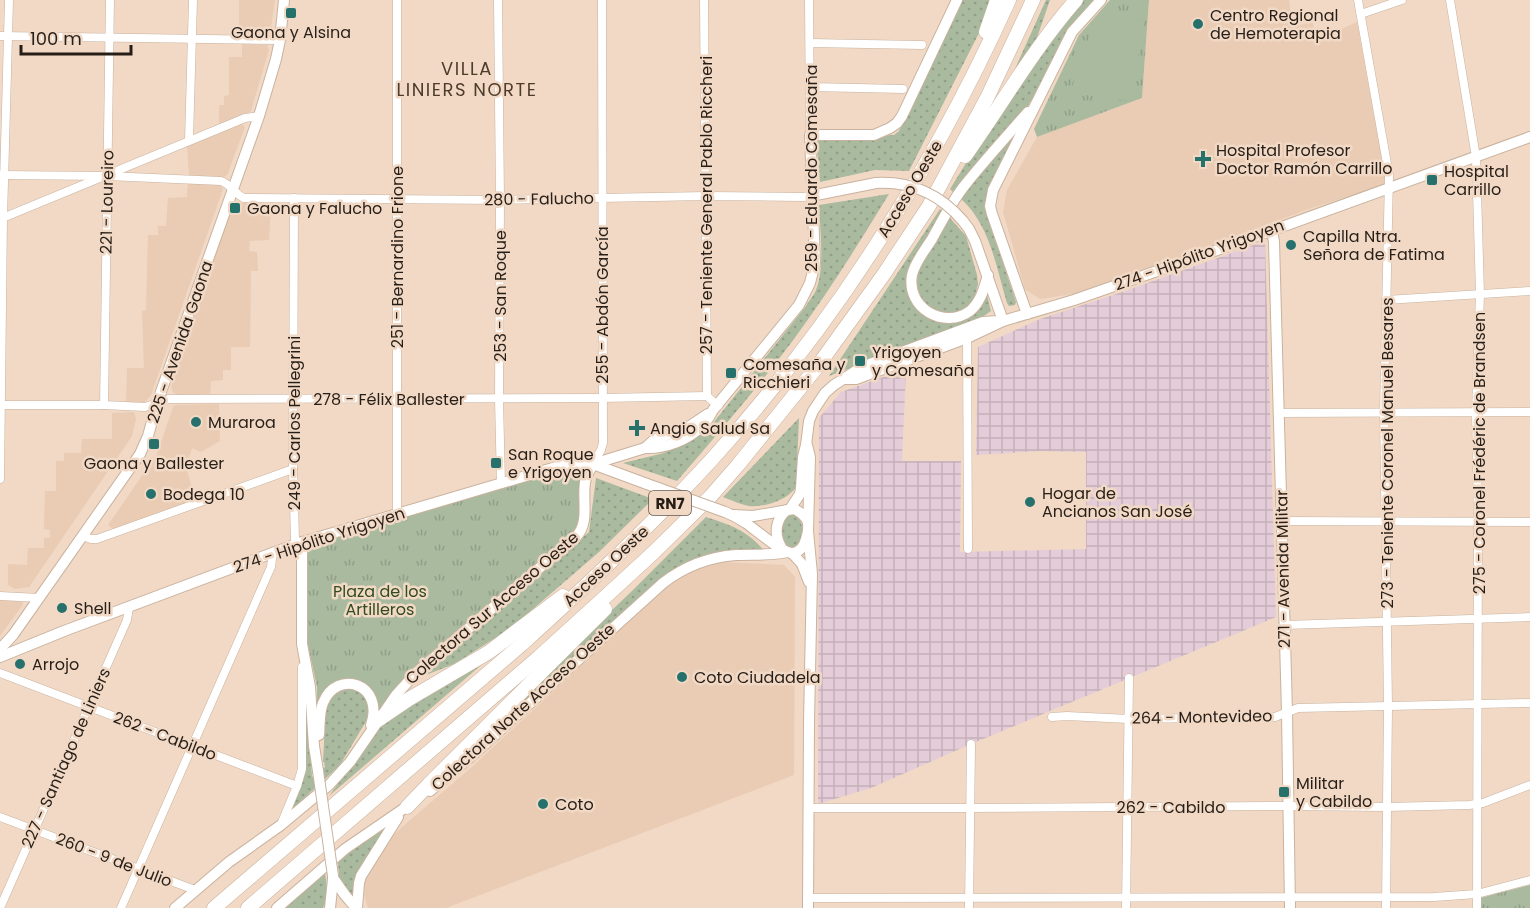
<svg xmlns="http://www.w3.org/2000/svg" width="1530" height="908" font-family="Poppins,sans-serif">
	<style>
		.built { fill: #e9ccb3 }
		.industrial { fill: url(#industrial-grid) }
		.grass { fill: url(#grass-dots) }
		.park { fill: url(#park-tufts) }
		.pitch { fill: #a9ba9f }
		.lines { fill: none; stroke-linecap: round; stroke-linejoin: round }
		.street-casing { stroke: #c9b29e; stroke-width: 9 }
		.secondary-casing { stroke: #c9b29e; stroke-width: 12 }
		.highway-casing { stroke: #c9b29e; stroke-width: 15 }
		.street { stroke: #fff; stroke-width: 8 }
		.secondary { stroke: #fff; stroke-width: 10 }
		.highway { stroke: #fff; stroke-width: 14 }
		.secondary-bridge-casing { stroke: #c9b29e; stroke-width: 12; stroke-linecap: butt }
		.secondary-bridge { stroke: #fff; stroke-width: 10 }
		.poi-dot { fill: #27716d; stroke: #f1d9c5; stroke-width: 2 }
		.labels { text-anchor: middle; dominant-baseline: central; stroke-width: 5; stroke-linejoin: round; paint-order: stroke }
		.shield { fill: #f1d9c5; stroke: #64564b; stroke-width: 1.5 }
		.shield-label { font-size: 15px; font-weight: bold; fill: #271e17 }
		.poi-label { font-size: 16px; fill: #271e17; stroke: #f1d9c5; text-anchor: start }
		.street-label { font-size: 16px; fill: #271e17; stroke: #f1d9c5 }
		.park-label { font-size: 16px; fill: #314c1f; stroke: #f1d9c5 }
		.neighbourhood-label { font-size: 18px; letter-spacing: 1.5px; fill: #4e3c2a; stroke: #f1d9c5 }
	</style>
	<defs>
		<pattern id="industrial-grid" width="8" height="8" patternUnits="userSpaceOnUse" patternTransform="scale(1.5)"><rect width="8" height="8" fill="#e4cdd9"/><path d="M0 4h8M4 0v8" fill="none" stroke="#c4b0ba"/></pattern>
		<pattern id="grass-dots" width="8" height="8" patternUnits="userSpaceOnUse" patternTransform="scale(1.5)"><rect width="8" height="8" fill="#a9ba9f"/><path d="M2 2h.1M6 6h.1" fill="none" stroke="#919f88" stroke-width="1.8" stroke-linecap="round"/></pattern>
		<pattern id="park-tufts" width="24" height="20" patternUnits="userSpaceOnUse" patternTransform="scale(1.5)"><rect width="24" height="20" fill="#a9ba9f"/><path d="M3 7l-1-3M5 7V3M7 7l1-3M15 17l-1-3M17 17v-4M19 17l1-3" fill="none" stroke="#919f88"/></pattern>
	</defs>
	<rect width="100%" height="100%" fill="#f1d9c5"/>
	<g class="built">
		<polygon points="239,0 275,0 271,28 267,37 239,37"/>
		<polygon points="1149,0 1289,0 1292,28 1312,21 1318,40 1357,22 1386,181 1384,185 1312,208 1079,293 1040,299 1025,289 1003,212 1007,190 1037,137 1142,98"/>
		<polygon points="242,44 265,45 267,45 269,50 251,111 246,115 219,125 219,105 224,105 224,96 229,95 229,57 242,57"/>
		<polygon points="241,123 245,127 228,173 226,176 219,178 189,175 187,145"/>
		<polygon points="188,182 219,184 223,189 151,395 145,402 126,402 127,368 144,368 142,311 146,310 148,235 158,235 158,226 166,226 168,198 187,197"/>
		<polygon points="239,203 271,203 269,240 250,241 249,251 257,252 258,271 251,271 250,347 231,347 231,370 223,370 223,380 211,381 210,394 177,395 173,392 171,387 231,208 235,204"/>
		<polygon points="219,404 220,441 201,452 192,448 185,469 187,470 195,500 113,529 108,525 157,454 173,407 175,405"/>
		<polygon points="134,412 136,419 132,436 29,587 15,589 8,585 8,564 27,565 28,548 44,548 44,538 50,538 50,530 44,529 45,491 56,491 56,461 64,461 64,453 81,453 82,439 112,439 112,413"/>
		<polygon points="720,562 784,565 795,577 794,775 446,908 368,908 365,898 364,888 366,878 390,839 401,828 473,766 664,588 682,573"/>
		<polygon points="0,600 17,600 23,603 22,606 0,636"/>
	</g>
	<polygon class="industrial" points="1265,241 1276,617 971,744 871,788 818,804 819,418 841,392 906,369 902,461 961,461 960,552 1086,549 1086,452 1040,451 976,455 978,347 1040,319 1122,292"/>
	<g class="grass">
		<polygon points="960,0 991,0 979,33 909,171 875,170 820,182 816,140 894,135 899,131"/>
		<polygon points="1046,0 1050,0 1032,52 1005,91"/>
		<polygon points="1080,0 1096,0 1025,110 955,194 950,189 999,110"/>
		<path d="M1016,132L994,179L992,230L1016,302L1015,305L1009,306L1007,303C996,267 990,224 960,198Z"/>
		<path d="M889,194C858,245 826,296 791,343C755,391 716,436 677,481L623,463L664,453L710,427L806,306C809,301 814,295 816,290C825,268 820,229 819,205Z"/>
		<polygon points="940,209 945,213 910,272 919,311 956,322 986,291 991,311 978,320 829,376"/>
		<polygon points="949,217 966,236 977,275 978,284 975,296 969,306 958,314 940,315 920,301 916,285 916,274"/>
		<path d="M799,418L796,488C789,495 785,498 775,502C751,510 746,506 723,497Z"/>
		<polygon points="596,478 653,499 599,552 511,628 454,664 418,678 589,532"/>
		<path d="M792,513C794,514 798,517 799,519C805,526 803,547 791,548C788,548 785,546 782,546L781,522Z"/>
		<path d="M706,517C731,525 749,531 766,553L678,567L474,750L525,693L632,591Z"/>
		<polygon points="487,660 329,796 378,730 405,705"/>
		<polygon points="305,674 312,777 325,767 324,762 323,762 326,704 332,694 347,687 361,692 370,706 368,718 340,765 288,813 299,788"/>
		<path d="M381,830L383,831L354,895L345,890L338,876L339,875L338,863L325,874C327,886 329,897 323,908H282L338,859Z"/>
	</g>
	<g class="park">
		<polygon points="1110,0 1149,0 1142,98 1037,137 1034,129 1079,35"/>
		<polygon points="573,467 579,469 582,475 581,521 575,531 409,673 392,693 378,713 358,682 318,701 317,701 317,687 306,636 307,548 311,543 508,487"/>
		<polygon points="1530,885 1530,908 1480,908 1480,898"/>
	</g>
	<polygon class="pitch" points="1096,16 1145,20 1130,101 1070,93"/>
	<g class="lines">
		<g class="street-casing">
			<g id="street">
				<polyline points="397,0 397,514"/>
				<polyline points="498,0 500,200 499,399 501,484"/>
				<polyline points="704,0 707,396 718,406"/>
				<polyline points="809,0 810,135"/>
				<polyline points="1358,0 1389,175 1384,412 1388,706 1386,908"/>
				<polyline points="1450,0 1476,157 1480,294 1476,412 1478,522 1477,908"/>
				<polyline points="1361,14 1402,0"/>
				<polyline points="0,36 280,40"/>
				<polyline points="810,43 922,45"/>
				<polyline points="810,87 903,89"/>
				<polyline points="189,140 193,0"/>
				<path d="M0,175L107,176L221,181C230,184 235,194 244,198L500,200L706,196L803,197L811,196"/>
				<polyline points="294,198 293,469 295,539 299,543"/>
				<polyline points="0,219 245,118 259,116"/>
				<polyline points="1386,300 1530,291"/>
				<polyline points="967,338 968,549"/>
				<polyline points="0,405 104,405 145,407 169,399 602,398 707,396"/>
				<polyline points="104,405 110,0"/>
				<polyline points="1279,413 1530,412"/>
				<polyline points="593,464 601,450 603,443 602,0"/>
				<polyline points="0,479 3,218 9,0"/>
				<polyline points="1282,521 1530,522"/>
				<polyline points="83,536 91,539 97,539 293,469"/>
				<polyline points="0,596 39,598"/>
				<polyline points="1285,625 1530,617"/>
				<polyline points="0,673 297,786"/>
				<polyline points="1052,717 1067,716 1129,719 1275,717 1298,708 1530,703"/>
				<polyline points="808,808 970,808 1288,806 1387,807 1469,805 1483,803 1530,785"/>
				<polyline points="0,817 195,890"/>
				<polyline points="282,822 297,786 302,769 302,667"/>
				<polyline points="808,898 1434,897 1477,894 1530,880"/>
				<polyline points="0,908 127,620 129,607"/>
				<polyline points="121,908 271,567 273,552"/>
				<polyline points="969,908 971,744"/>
				<polyline points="1126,908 1129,678"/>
			</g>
		</g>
		<g class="secondary-casing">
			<g id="secondary">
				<polyline points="811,196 876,183"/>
				<polyline points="963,221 969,229 975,241 1003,321"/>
				<polyline points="1272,230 1274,242 1287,712 1290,908"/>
				<path d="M988,275C984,288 981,302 970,311C944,330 906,308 912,275C915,262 925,250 932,239C942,221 952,201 965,185C985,160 1007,136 1028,112"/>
				<polyline points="1027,314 992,214 990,206 993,190 1072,32 1101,0"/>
				<polyline points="843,379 856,379 967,338 1003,321 1074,300 1243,241 1530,137"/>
				<polyline points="645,448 654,440 690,426 708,414"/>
				<polyline points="593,464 647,484"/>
				<polyline points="790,509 800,494 801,488 803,457 806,445 809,421 813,411 825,393 834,385 862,367 983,322 999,321"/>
				<path d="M725,512C733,515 740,519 746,523C756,530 783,554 793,553C804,551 806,540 808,531L810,457L807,445"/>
				<path d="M734,515L753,516L794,509C801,512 805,516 808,522"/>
				<polyline points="299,543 302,547 302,644 310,687 314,746 318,771"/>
				<path d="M781,547C774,535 775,519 787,510"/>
				<polyline points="792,553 802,564 809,582"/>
				<polyline points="0,649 13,635 140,454 148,436 157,403 259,116 276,59 280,40 284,0"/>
				<path d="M0,657L64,631L299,543L563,465L582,463L593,464L645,448C665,449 688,440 702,426C707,421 710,416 713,410L799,305L810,283L815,263L810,135H874L890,128L897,123L902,116L957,0"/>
				<path d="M319,735C320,725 319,712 323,703C337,668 385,684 371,725"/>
				<path d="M430,791L474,754L663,583C685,566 708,557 736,555C754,554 769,556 787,552"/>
				<polyline points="333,878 345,895 356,908"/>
				<path d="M175,908L229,862L281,825L329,785L350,762L396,695L416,673L576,537C590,522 582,501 585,482C587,475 590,469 593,464"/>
				<polyline points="277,908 345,849 412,803"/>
				<polyline points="330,908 333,879"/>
				<polyline points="357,908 359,883 361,876 398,817"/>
				<polyline points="808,908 809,722 812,574 808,531"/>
			</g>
		</g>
		<g class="highway-casing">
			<g id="highway">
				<polyline points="986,32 997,0"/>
				<path d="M965,156C1002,104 1034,48 1076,0"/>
				<polyline points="378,720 409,699 489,652 563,596"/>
				<polyline points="407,807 429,784 605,609"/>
				<path d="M214,908L522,644C588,584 654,523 714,457C837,321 934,166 1009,0"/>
				<polyline points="248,908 539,657 604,598 653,553 710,497 738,465 817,367 884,274 929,206 988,96 1033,0"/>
			</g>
		</g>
		<use href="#street" class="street"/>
		<use href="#secondary" class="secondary"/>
		<use href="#highway" class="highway"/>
		<g class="secondary-bridge-casing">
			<g id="secondary-bridge">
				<path d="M876,183C911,181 941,195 963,221"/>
				<polyline points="647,484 725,512"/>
				<polyline points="318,771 333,876"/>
			</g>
		</g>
		<use href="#secondary-bridge" class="secondary-bridge"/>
	</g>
	<g class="poi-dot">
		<rect x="285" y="7" width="12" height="12" rx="3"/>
		<circle cx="1198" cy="24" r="6"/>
		<path d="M1200 150h6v6h6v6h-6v6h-6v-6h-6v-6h6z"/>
		<rect x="1426" y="174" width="12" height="12" rx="3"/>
		<rect x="229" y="202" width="12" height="12" rx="3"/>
		<circle cx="1291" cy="245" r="6"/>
		<rect x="854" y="355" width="12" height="12" rx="3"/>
		<rect x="725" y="367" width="12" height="12" rx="3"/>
		<circle cx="196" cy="422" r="6"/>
		<path d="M634 419h6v6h6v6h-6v6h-6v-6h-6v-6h6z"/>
		<rect x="148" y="438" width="12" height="12" rx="3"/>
		<rect x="490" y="457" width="12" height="12" rx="3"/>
		<circle cx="151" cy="494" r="6"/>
		<circle cx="1030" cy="502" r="6"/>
		<circle cx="62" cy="608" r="6"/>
		<circle cx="20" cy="664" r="6"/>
		<circle cx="682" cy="677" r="6"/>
		<rect x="1278" y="786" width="12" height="12" rx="3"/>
		<circle cx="543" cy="804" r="6"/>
	</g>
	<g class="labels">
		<rect class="shield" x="649" y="491" width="42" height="24" rx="4.5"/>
		<g class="shield-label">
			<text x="670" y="503">RN7</text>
		</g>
		<g class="poi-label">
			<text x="1210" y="15">Centro Regional<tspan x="1210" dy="18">de Hemoterapia</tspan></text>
			<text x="291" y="32" text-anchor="middle">Gaona y Alsina</text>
			<text x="1216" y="150">Hospital Profesor<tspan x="1216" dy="18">Doctor Ramón Carrillo</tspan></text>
			<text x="1444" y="171">Hospital<tspan x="1444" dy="18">Carrillo</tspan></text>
			<text x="247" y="208">Gaona y Falucho</text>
			<text x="1303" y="236">Capilla Ntra.<tspan x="1303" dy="18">Señora de Fatima</tspan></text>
			<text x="872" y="352">Yrigoyen<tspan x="872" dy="18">y Comesaña</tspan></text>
			<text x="743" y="364">Comesaña y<tspan x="743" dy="18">Ricchieri</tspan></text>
			<text x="208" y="422">Muraroa</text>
			<text x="650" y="428">Angio Salud Sa</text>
			<text x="508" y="454">San Roque<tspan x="508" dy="18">e Yrigoyen</tspan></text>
			<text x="154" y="463" text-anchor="middle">Gaona y Ballester</text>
			<text x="1042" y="493">Hogar de<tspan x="1042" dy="18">Ancianos San José</tspan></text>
			<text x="163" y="494">Bodega 10</text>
			<text x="74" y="608">Shell</text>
			<text x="32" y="664">Arrojo</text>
			<text x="694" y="677">Coto Ciudadela</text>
			<text x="1296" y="783">Militar<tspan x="1296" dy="18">y Cabildo</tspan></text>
			<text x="555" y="804">Coto</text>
		</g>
		<g class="street-label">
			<text transform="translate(811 168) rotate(-90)">259 - Eduardo Comesaña</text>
			<text transform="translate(910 189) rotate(-59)">Acceso Oeste</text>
			<text transform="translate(539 199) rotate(-1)">280 - Falucho</text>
			<text transform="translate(107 202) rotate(-89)">221 - Loureiro</text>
			<text transform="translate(706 205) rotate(-90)">257 - Teniente General Pablo Riccheri</text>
			<text transform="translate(1199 255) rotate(-20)">274 - Hipólito Yrigoyen</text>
			<text transform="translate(397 257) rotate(-90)">251 - Bernardino Frione</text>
			<text transform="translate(500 296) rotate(-90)">253 - San Roque</text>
			<text transform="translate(602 305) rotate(-90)">255 - Abdón García</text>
			<text transform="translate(180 342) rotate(-71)">225 - Avenida Gaona</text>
			<text x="389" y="399">278 - Félix Ballester</text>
			<text transform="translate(294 423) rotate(-90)">249 - Carlos Pellegrini</text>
			<text transform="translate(1387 453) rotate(-90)">273 - Teniente Coronel Manuel Besares</text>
			<text transform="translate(1479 453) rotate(-90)">275 - Coronel Frédéric de Brandsen</text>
			<text transform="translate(319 540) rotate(-18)">274 - Hipólito Yrigoyen</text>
			<text transform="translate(606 566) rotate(-43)">Acceso Oeste</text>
			<text transform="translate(1283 569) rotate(-91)">271 - Avenida Militar</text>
			<text transform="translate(492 608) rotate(-41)">Colectora Sur Acceso Oeste</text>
			<text transform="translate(523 707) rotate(-42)">Colectora Norte Acceso Oeste</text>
			<text transform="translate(1202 717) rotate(-1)">264 - Montevideo</text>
			<text transform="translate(165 736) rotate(21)">262 - Cabildo</text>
			<text transform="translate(66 758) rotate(-66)">227 - Santiago de Liniers</text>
			<text x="1171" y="807">262 - Cabildo</text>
			<text transform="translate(114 860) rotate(21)">260 - 9 de Julio</text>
		</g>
		<g class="park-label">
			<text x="380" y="591">Plaza de los<tspan x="380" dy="18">Artilleros</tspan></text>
		</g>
		<g class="neighbourhood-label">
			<text x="467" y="68">VILLA<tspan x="467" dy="21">LINIERS NORTE</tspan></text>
		</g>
	</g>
	<path d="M21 45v9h110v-9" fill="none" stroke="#271e17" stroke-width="3"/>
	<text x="30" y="45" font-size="18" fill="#271e17" stroke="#f1d9c5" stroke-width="4.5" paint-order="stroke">100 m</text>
</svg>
